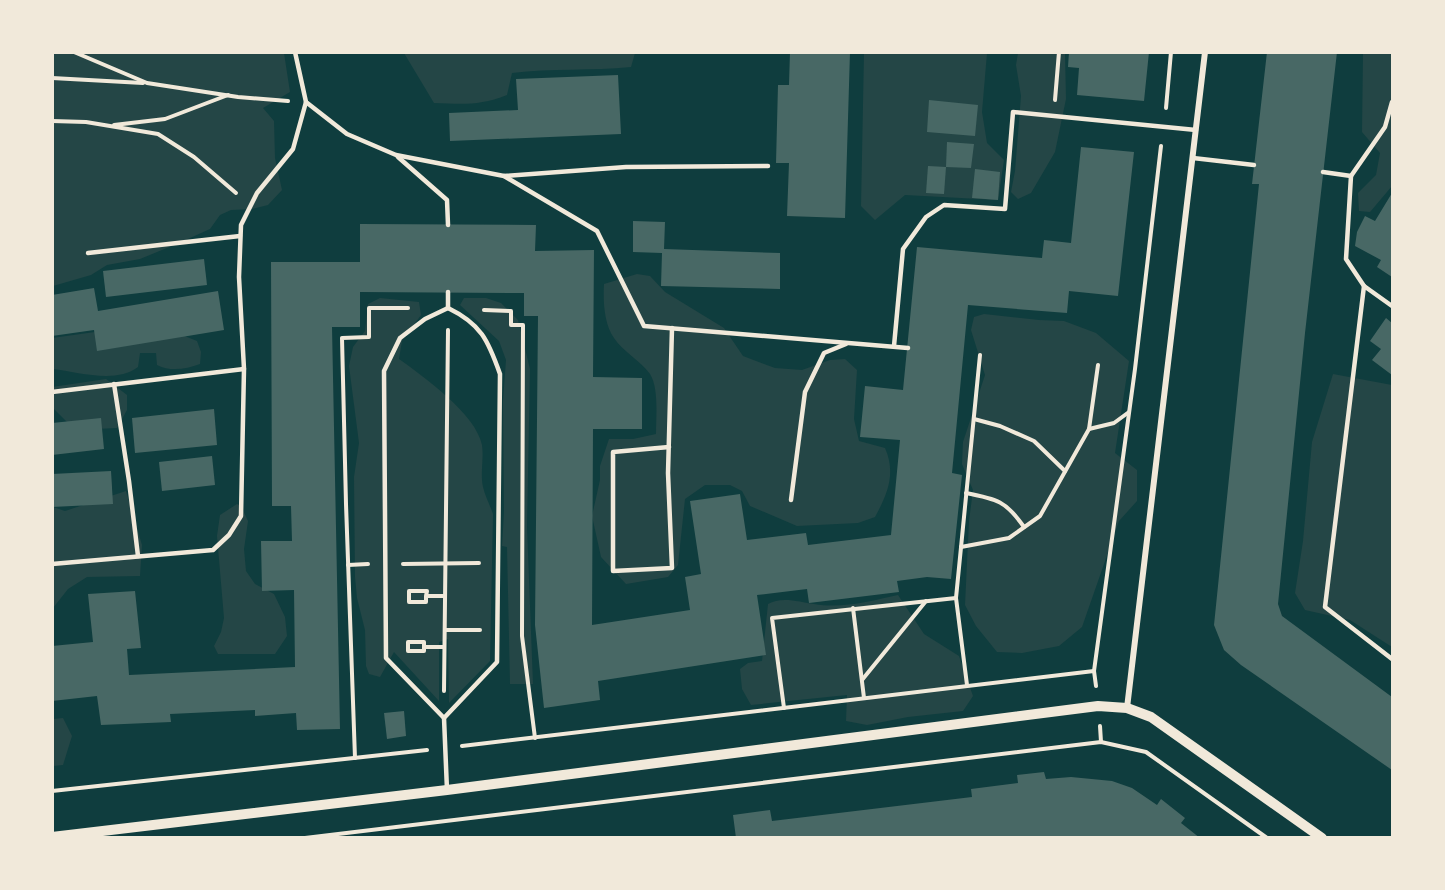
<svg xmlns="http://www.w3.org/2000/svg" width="1445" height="890" font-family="'DejaVu Sans',sans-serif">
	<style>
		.green { fill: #244646 }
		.building { fill: #486865 }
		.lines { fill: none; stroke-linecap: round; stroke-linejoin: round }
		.path { stroke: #f1e9da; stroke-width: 4 }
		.service { stroke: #f1e9da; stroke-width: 4.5 }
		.minor { stroke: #f1e9da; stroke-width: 6 }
		.tertiary { stroke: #f1e9da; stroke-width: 10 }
	</style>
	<rect width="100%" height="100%" fill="#0f3d3e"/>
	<g class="green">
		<polygon points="52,53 284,53 290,92 263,108 274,121 275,158 282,190 268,205 252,209 231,210 220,215 210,229 179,243 140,259 107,265 91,275 53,286"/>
		<path d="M404,53H635L631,67C591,71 551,68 512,73L507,95C479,106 463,104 434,103Z"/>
		<polygon points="864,53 987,53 982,112 987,143 1004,160 998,200 905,195 875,220 861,206"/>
		<polygon points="1018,53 1065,53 1066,99 1055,152 1031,193 1018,199 1011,192 1015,171 1021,96 1016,65"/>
		<polygon points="1363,53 1392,53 1392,186 1370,212 1359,211 1358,193 1376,175 1380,153 1362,132"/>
		<path d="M637,274L650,276L665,292L724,328L743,356L775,368L802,370L830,360L845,359L857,370L854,419L859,441L885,448C896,473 888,493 875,517L858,523L797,526L750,506L742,491L730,485H705L685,499L678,565L668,577L626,584L601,557L592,516L600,480V466L609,439H633L656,434C656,417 659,388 650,374C640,360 623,352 614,338C604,324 603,301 604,284Z"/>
		<path d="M380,298L419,302L421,315L402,341L399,359C424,377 476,414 482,445C484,459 480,474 483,487C485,496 490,505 493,514L490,661L449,703L448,639L439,642V701L394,652L380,677L369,674L366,666L365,630L357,598L355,577L354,477L359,443L349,366L353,347L365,331L368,304Z"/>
		<polygon points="464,298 486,298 501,303 518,320 530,369 527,527 533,684 510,684 507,547 502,546 504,512 503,401 506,360 499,341 460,305"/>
		<polygon points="984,314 1039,320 1064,321 1096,333 1129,361 1115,453 1137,470 1137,501 1119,521 1082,627 1059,646 1022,653 997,652 976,626 965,605 969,521 973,490 962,464 963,442 985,375 971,330 974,317"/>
		<path d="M167,329L197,341L201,352L200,364C186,369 171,372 157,365L156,353H140L138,367C116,384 78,372 53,369L52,338L102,331Z"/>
		<polygon points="1333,374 1392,385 1392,647 1350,620 1305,610 1295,593 1303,541 1312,442"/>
		<polygon points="106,379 127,395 127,410 117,428 75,430 53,408 52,387"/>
		<polygon points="126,491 142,545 140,576 87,577 68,589 53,608 53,507 65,511"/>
		<polygon points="237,504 241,506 248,521 244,549 246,571 255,584 274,594 285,617 287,636 275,654 218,654 214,646 221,632 224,618 217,536 220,515"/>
		<path d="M898,595L924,634L959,656L973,696L963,711L908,717L867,725L846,721L847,695L751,705L742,689L740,669L748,663L762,661L768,604C781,596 800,602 814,604C842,609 871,601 898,595Z"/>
		<polygon points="63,718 72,736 63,765 53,766 53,719"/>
	</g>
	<g class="building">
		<polygon points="790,52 850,52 845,218 787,216 789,163 776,163 778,85 789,85"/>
		<polygon points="1069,52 1149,52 1144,101 1077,95 1079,68 1068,67"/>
		<polygon points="1267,52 1337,52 1305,333 1278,604 1282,616 1392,697 1392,770 1241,665 1224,650 1214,625 1259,184 1252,184"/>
		<polygon points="618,75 621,134 450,141 449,113 518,110 516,79"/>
		<polygon points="929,100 978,105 975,136 927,132"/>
		<polygon points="947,142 974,144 971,168 946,167"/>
		<polygon points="1081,147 1134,152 1118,296 1069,291 1067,313 968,305 952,473 962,475 951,579 927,577 897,581 899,592 809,603 807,589 757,595 766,655 598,681 600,700 544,708 535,625 538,316 524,316 524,293 360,292 360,327 332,327 340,729 297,730 296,713 255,716 255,710 170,714 171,722 101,725 97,696 52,701 52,646 93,642 88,594 135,591 141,648 127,649 129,675 295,667 294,590 262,591 261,541 292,541 291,506 272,506 271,262 360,262 360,224 536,225 535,251 594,250 593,377 642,378 642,429 593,429 592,625 690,610 685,577 701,574 690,501 740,494 747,540 806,533 808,545 891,535 900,440 860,437 865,386 903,390 917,247 1042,258 1044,240 1071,243"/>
		<polygon points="928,166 946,167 944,194 926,193"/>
		<polygon points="975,169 1000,172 998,200 972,198"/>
		<polygon points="1392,193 1392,277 1377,267 1381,260 1355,246 1357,232 1365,216 1375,221"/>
		<polygon points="633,221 665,222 664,249 780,253 780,289 661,286 662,253 633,252"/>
		<polygon points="204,259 207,285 106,297 103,271"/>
		<polygon points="94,288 98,311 218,291 224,330 97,351 94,330 52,336 52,295"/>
		<polygon points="1386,318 1392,323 1392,375 1372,360 1381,349 1370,341"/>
		<polygon points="214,409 217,445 135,453 132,418"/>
		<polygon points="101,418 104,449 52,455 52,423"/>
		<polygon points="212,456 215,485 162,491 159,462"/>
		<polygon points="111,471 113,504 52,507 52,474"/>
		<polygon points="404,711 406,736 387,739 384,713"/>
		<polygon points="1044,772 1046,779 1071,777 1112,781 1132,788 1157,805 1161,799 1185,818 1181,823 1200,838 736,838 733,815 770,810 772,821 972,797 971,789 1018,783 1017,775"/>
	</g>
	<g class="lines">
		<g class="path">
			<polyline points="74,52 147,83 238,97 288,101"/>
			<polyline points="52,78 143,83"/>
			<polyline points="1055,100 1059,52"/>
			<polyline points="1166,108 1171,52"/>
			<polyline points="52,121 86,122 158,134 194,157 236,193"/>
			<polyline points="114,125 165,119 228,95"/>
			<polyline points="484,310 511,311 511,325 523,325 522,636 535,738"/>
			<polyline points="974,419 1000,426 1034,441 1065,471"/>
			<polyline points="1089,429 1114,423 1129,412"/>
			<path d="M966,493C997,499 1006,501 1024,527"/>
			<polyline points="961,547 1009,538 1040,516 1089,429 1098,365"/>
			<polyline points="403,564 479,563"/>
			<polyline points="348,565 368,564"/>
			<polyline points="426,596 426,602 409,602 409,591 427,591 426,596 445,596"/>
			<polyline points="853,608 864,698"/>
			<polyline points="445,630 480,630"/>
			<polyline points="424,647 424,642 408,642 408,651 424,651 424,647 444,647"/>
			<polyline points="862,680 926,601"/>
			<polyline points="967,685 956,598 980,355"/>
			<polyline points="1096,686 1094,671 1135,369 1161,146"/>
			<polyline points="444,691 448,330"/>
			<polyline points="784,708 772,618 956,598"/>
			<polyline points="1100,726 1101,742"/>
			<polyline points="462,746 1094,671"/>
			<polyline points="355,758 346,504 342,338 369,337 369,308 408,308"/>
			<polyline points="52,791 427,750"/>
			<polyline points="305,838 1101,742 1146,752 1267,838"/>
		</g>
		<g class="service">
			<polyline points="295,52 306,102 347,134 396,155 504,176 597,231 644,326 908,348"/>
			<polyline points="398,157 447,200 448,225"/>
			<polyline points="1193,158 1254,165"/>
			<polyline points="1323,172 1351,176 1346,259 1364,286"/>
			<polyline points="504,176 626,167 768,166"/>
			<polyline points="1351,176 1385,127 1392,102"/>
			<polyline points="88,253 240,236"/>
			<polyline points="448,292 448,308"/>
			<polyline points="1392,306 1364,286 1325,607 1392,659"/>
			<polyline points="894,346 903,249 926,217 944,205 1005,209 1013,112 1196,130"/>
			<polyline points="114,384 129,481 138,556"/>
			<polyline points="52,392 244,369"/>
			<polyline points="669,447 613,452 613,571 672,568 668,473 672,328"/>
			<polyline points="791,500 805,392 824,353 846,344"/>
			<polyline points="52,564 213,550 229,535 241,516 244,369 239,277 241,225 257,193 293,149 306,102"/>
			<polyline points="444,718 386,658 384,371 400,338 425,319 448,308"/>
			<path d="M447,790L444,718L497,662L500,374C488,340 481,324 448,308"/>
		</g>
		<polyline class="minor" points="1127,708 1205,52"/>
		<polyline class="tertiary" points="52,837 447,790 1098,706 1127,708 1151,717 1322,838"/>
	</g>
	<rect width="1445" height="890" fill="none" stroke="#f1e9da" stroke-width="108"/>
</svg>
